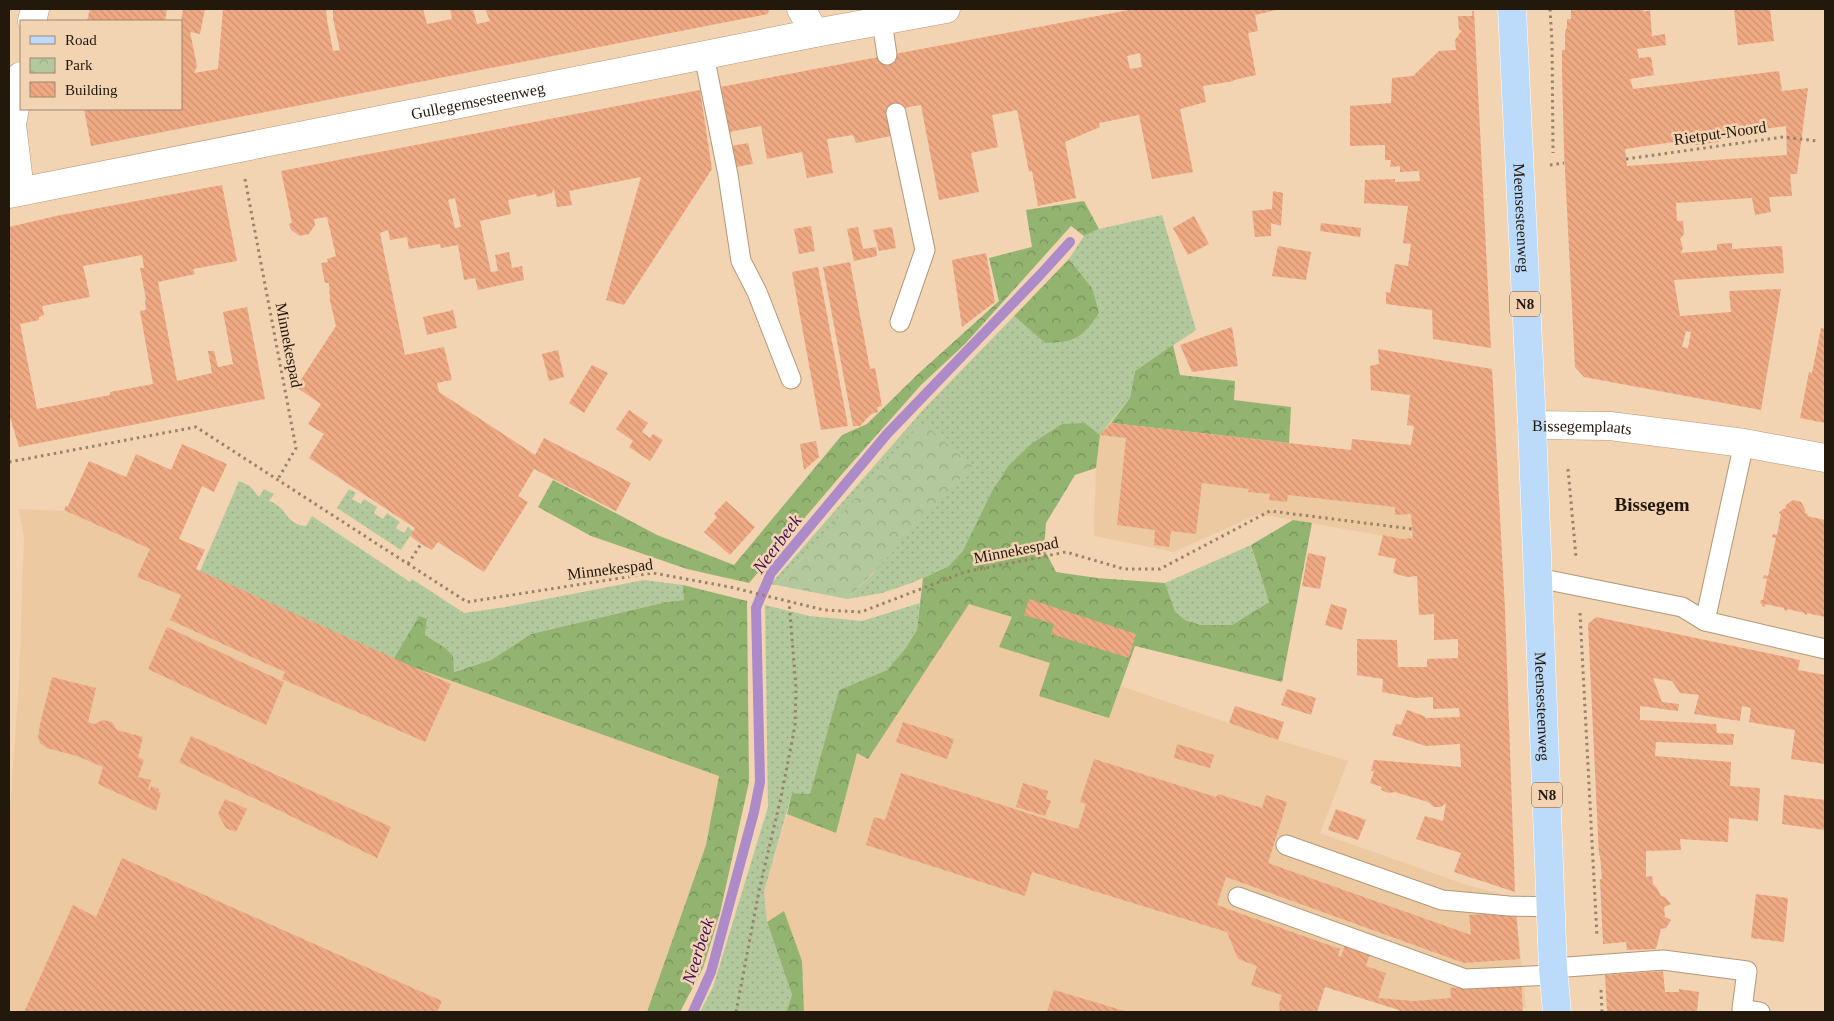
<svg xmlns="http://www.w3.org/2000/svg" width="1834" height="1021" font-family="Georgia,serif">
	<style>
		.built { fill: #ecc9a1 }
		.grass { fill: url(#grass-dots) }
		.forest { fill: url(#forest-crowns) }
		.park { fill: url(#park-crowns) }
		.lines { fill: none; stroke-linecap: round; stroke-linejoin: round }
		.stream { stroke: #ad8bc9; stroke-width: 10 }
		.building { fill: url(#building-back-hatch); fill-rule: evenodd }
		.service-casing { stroke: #b39777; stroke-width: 21 }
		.minor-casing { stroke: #b39777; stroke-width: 29 }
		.tertiary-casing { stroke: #b39777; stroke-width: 29 }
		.primary-casing { stroke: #fff; stroke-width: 29 }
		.path { stroke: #98826a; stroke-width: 3; stroke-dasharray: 2.5 4; stroke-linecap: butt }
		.service { stroke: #fff; stroke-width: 19 }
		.minor { stroke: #fff; stroke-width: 28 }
		.tertiary { stroke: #fff; stroke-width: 28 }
		.primary { stroke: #bcdbfa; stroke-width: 28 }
		.labels { text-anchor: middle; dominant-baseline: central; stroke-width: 5; stroke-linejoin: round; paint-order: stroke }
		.shield { fill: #f2d3b2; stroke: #61503e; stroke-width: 1 }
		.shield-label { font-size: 15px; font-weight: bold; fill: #23180c }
		.street-label { font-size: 16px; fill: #23180c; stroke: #f2d3b2 }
		.water-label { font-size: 18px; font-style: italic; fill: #3e0e59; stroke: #f2d3b2 }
		.quarter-label { font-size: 19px; font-weight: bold; fill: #23180c; stroke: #f2d3b2 }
	</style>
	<defs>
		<pattern id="grass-dots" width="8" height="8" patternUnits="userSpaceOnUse" patternTransform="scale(1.25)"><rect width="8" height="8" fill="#b3c99d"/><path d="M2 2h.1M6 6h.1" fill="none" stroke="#9aac86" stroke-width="1.8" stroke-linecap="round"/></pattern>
		<pattern id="forest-crowns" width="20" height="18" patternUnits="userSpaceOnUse" patternTransform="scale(1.25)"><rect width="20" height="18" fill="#93b371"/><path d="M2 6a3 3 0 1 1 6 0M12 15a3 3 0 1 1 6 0" fill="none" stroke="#78915b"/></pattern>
		<pattern id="park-crowns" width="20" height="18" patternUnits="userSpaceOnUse" patternTransform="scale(1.25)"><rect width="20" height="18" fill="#b3c99d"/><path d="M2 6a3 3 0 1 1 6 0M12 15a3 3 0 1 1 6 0" fill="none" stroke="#9aac86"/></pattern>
		<pattern id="building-back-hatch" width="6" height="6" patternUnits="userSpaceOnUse" patternTransform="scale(1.25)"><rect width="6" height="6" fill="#efaa84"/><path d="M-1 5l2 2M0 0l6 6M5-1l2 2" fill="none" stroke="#cd9271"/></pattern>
	</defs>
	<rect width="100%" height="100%" fill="#f2d3b2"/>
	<g class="built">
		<polygon points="1111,423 1439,460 1497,458 1501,535 1402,539 1258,514 1174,552 1094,536 1096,468 1100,435"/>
		<polygon points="19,509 66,511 393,660 719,776 706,845 647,1012 9,1012 9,825 19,679 24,538"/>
		<polygon points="968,603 1013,617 999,647 1050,663 1040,696 1109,718 1121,686 1278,740 1348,761 1320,833 1467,885 1515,898 1526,1008 1473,1012 1406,1012 1288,975 1279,1004 1280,1012 804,1012 802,961 784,911 767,922 764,892 787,814 836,833 857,753 868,758"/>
	</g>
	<g class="grass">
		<polygon points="1162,215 1196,330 1135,371 1130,398 1100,435 1085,423 1008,466 992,491 964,551 949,566 914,582 882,593 847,599 875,572 807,553 776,585 770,585 923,410 1014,316 1045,343 1092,288 1069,259 1084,236 1099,229"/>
		<path d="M239,481L250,486L259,497L264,489L274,494L269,501C289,508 285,525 306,526L312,516L410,582L412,579L464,613L506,607L644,580L683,585L685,600L666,602L531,634L491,660L453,672L444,647L425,635L427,619L419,617L393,660L200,571Z"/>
		<polygon points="349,489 356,493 352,499 361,504 364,499 377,507 374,513 383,519 387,513 400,522 396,528 404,533 408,527 413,531 401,550 337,508"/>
		<polygon points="1251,545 1269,602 1232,625 1201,625 1185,620 1175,613 1165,583"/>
		<polygon points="920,603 917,630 905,649 887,670 839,690 810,795 792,793 764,892 767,922 792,995 786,1012 700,1012 713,987 768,807 765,605 809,616 862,621"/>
	</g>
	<g class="forest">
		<polygon points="1084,201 1099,229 1084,236 1071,226 965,344 921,385 843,473 749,583 687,569 591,536 538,507 553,480 657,535 734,565 842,435 867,424 918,374 999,301 989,258 1032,247 1026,210"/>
		<path d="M1069,259L1092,288L1099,313C1082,338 1076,342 1045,343L1014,316Z"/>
		<polygon points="1173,345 1180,375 1235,381 1234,400 1291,407 1289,443 1111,423 1130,398 1135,371"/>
		<polygon points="1085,423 1100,435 1096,468 1075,475 1046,523 1044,549 1056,572 1097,578 1165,583 1175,612 1185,620 1201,625 1232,625 1269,602 1251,545 1293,520 1312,523 1282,682 1135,646 1109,718 1039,696 1050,663 999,647 1012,617 969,604 868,759 857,753 836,833 787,814 792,793 810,794 839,690 887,670 905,649 917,630 923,578 949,566 963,551 992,491 1008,466 1031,444 1062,424"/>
		<polygon points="683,585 747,601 749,782 720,913 703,968 680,1012 647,1012 706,845 719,776 393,660 419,616 427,619 425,635 444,647 453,656 454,672 491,660 531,634 666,602 684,600"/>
		<polygon points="784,911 802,961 804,1012 786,1012 792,995 767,922"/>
	</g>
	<polygon class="park" points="922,422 972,466 875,571 847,599 776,585 807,553"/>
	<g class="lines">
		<polyline class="stream" points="693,1012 711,972 754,812 760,782 756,608 771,573 887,434 1040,275 1070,242"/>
	</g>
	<g class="building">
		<polygon points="90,9 167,9 165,21 87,21"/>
		<polygon points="183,9 205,9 200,34 190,32 197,66 194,73 218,69 223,9 326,9 327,20 333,51 340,50 333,19 333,9 423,9 427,24 452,19 450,9 473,9 477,24 490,21 485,9 769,9 768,14 91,146 84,109 181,109 181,21"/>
		<path d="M1134,9H1281L1255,15L1258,31L1248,33L1256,75L1234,80V81L1203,86L1206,102L1180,109L1193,172L1152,179L1139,115L1099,123L1100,127L1065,142L1076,198L1038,206L1032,171L1029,172L1017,110L992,115L998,147L971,153L979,192L939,200L921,105L908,107L904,110L886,112L891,136L856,143L853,135L827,139L833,173L807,178L802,152L767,159L761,126L729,132L720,87ZM1140,53L1142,67L1130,69L1127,56Z"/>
		<path d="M1571,9H1643L1644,12L1650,10L1652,36L1665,34L1666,45L1637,49L1639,58L1651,57L1654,75L1630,79L1633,89L1779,71L1782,91L1808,88L1797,174H1790L1792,196L1769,197L1771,212L1755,215L1752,198L1676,203L1677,221H1683L1684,234L1680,239L1683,248L1681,253L1717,250V244L1732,243V249L1782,246L1784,273L1674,280L1680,316L1731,312L1729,291L1781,289L1761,410L1584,377L1575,367L1564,151L1562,72V50H1565V31L1567,28V19H1571ZM1786,126L1787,155L1627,166L1625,149L1695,139V145L1719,142V140L1716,141V136ZM1686,331L1691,332L1688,348L1682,347Z"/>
		<polygon points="1734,9 1770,9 1774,41 1738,45"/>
		<polygon points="1472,11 1474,11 1491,348 1433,339 1432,310 1386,304 1386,292 1390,293 1395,264 1408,266 1411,244 1403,243 1408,206 1364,203 1365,180 1395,179 1395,182 1420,181 1419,171 1400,172 1400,166 1390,167 1391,160 1385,160 1385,145 1350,146 1350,106 1391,103 1392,78 1413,76 1439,51 1456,50 1455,40 1462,30 1459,30 1458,16 1472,16"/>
		<path d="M700,90L712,169L624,305L606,300L641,177L569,191L572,205L557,207L554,190H553L552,193L537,197L536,194L508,200L511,214L480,221L491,272L498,271L495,255L509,252L512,268L522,266L524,280L478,290L475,278L464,280L458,245L441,248L440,244L409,249L407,237L390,240L388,230L380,233L405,355L444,347L452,380L437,383L439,392L535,455L544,438L631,483L616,511L534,469L518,496L528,502L484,572L438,542L432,550L421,544L410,536L415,528L309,458L324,434L308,424L321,404L296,387L336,326L330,301L329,283H325L321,263L328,262L327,259L336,256L327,217L314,219L315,225L309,234L300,236L291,230L289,224L292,223L281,171ZM455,198L461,227L455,228L448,200Z"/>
		<polygon points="748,143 753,164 736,167 731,146"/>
		<path d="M222,185L237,261L193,269L195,274L158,282L177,381L212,373L208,351H214L218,367L233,364L223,312L247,307L265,399L19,447L9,414V227L56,216ZM142,255L144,268H140L146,299L145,300L146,310L140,311L153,384L110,392V395L37,409L20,324L39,320V317L44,315L42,306L90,297L83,266Z"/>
		<polygon points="1273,191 1283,193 1281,226 1271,223 1271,236 1255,237 1252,211 1272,209"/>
		<polygon points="1194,216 1209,244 1188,255 1173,228"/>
		<polygon points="1321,223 1361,228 1360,237 1320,231"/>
		<polygon points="811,226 815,251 799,254 794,229"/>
		<polygon points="858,227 863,249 876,247 877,256 854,261 847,229"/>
		<polygon points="892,227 896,248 879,251 873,230"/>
		<polygon points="1278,246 1311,252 1306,280 1272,276"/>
		<polygon points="986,253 995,302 962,327 952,260"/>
		<polygon points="850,262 870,369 875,368 882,406 877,407 878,412 871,414 860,426 853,426 823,267"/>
		<polygon points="818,267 848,426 821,430 792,272"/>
		<polygon points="453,310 457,328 427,335 423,317"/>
		<polygon points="1232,327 1238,366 1192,372 1180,345"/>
		<polygon points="1821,328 1825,329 1825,423 1800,418 1809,372 1812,373"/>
		<polygon points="1378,349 1492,369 1505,610 1515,892 1454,872 1461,853 1416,839 1425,816 1443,821 1446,803 1441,807 1434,807 1428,802 1395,792 1389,793 1381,790 1382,787 1370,783 1374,771 1371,771 1374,760 1461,767 1460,744 1426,746 1392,735 1396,724 1401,725 1407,710 1424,716 1426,718 1460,717 1459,708 1433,709 1433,697 1415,698 1382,692 1383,679 1357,675 1357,639 1397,640 1398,667 1427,667 1427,659 1458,658 1458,639 1434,640 1434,614 1419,615 1417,576 1407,577 1393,573 1396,559 1378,555 1383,535 1402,539 1413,538 1411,514 1395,515 1395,507 1288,495 1287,502 1269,500 1270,494 1248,492 1249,489 1202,483 1196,534 1171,531 1169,547 1154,545 1155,530 1117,525 1126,438 1100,435 1111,423 1351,450 1352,439 1411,445 1414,426 1407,425 1410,395 1371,390 1370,366 1379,364"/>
		<polygon points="558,350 564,377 549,381 542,354"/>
		<polygon points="592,365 608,373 584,413 569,403"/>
		<polygon points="629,410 648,423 642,432 650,438 653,434 663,440 650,461 629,447 633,441 616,429"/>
		<polygon points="816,441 819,457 804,470 800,444"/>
		<polygon points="182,444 227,464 214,492 202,486 179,539 205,550 196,569 451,684 425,742 282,679 285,672 170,620 181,595 137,577 150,549 64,510 66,506 68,506 89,461 126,477 136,454 171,470"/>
		<polygon points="1793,500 1801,502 1805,509 1805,513 1808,514 1807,516 1825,520 1825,617 1807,613 1807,615 1804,614 1805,613 1787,609 1787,611 1784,610 1784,608 1765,604 1765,607 1762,606 1762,604 1760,603 1761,600 1763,600 1767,579 1763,578 1764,575 1768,576 1776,538 1772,537 1773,534 1777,535 1781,514 1779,513 1780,511 1782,511 1782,509 1785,509 1786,505"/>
		<polygon points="726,501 755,527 730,555 704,532 717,517 714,514"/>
		<polygon points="1308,553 1326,557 1320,589 1302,586"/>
		<polygon points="1029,599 1136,634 1129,658 1051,634 1054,624 1024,615"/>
		<polygon points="1331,604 1347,609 1342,630 1325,625"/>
		<polygon points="1596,617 1800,660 1798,670 1825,675 1825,764 1791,759 1795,730 1749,722 1751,708 1742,706 1740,721 1694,714 1699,695 1680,693 1672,681 1653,678 1662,702 1679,704 1678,711 1640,706 1640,720 1716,724 1717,733 1734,734 1733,745 1656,742 1655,756 1731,762 1730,786 1760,788 1758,821 1729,818 1728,842 1680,839 1681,850 1646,851 1646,877 1652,876 1653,884 1657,888 1661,896 1665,897 1671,904 1664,907 1665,917 1671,920 1666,928 1661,929 1656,949 1627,950 1626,942 1603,944 1600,879 1602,879 1600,855 1599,856 1588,624"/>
		<polygon points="167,627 284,682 266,725 148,669"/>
		<polygon points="52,677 96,688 88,722 94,724 103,720 112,722 117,730 143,737 138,757 144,760 138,777 151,780 148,789 150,790 151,786 159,789 158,792 161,793 156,811 98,784 103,767 77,756 47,748 40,743 38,738 40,724"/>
		<polygon points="1287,689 1316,698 1311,715 1281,705"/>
		<polygon points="1235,706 1284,722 1278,740 1229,723"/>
		<polygon points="903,722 954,739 947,759 896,742"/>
		<polygon points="191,736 391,827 377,858 179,762"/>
		<polygon points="1177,744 1214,755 1210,768 1174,758"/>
		<polygon points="1094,759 1216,797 1218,794 1262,808 1266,795 1287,802 1268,863 1471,935 1469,915 1516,912 1520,959 1464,963 1226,877 1217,905 1340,949 1338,956 1341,957 1345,945 1370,953 1366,966 1386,973 1378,998 1414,1001 1451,998 1450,988 1521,983 1523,1012 1400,1012 1399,1010 1325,987 1317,1012 1280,1012 1279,1004 1282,995 1251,985 1257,966 1238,959 1227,932 1032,872 1025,896 866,845 874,817 885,820 901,773 1078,829 1086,804 1080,802"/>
		<polygon points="1023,783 1048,791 1046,799 1051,801 1045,816 1016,807"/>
		<polygon points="1784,795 1825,800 1825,830 1782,824"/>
		<polygon points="225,799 247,809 236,832 226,828 218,814"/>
		<polygon points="1336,809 1366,820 1358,840 1328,830"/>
		<polygon points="122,858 442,1001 437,1012 24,1012 73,905 96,917"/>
		<polygon points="1756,894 1788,898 1784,942 1751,938"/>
		<polygon points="1663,971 1665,992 1679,992 1679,989 1699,992 1697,1012 1607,1012 1605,975"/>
		<polygon points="1054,990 1128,1012 1047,1012"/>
	</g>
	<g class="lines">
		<g class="service-casing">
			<g id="service">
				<polyline points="882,21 887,55"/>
				<polyline points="704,55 728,175 741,261 757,292 791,379"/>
				<polyline points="896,113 925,250 900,322"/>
				<polyline points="1538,578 1682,607 1705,621 1744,443"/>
				<polyline points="1705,621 1825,649"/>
				<polyline points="1286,845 1442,900 1509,906 1551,907"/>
				<polyline points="1238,897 1465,979 1554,975"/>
				<polyline points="1553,968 1663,960 1747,971 1742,1009 1760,1012"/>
			</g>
		</g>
		<g class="minor-casing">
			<g id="minor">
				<polyline points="801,9 815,33"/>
				<polyline points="32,21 35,9"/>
				<polyline points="20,191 12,124 21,76"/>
			</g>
		</g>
		<g class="tertiary-casing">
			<g id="tertiary">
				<path id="s1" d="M9,194L815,33L946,9"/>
				<path id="s2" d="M1532,425L1610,426L1744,443L1825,458"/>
			</g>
		</g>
		<g class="primary-casing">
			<g id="primary">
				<path id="s3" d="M1512,9L1532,425L1553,968L1557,1012"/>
			</g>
		</g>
		<g class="path">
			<polyline points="1550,9 1552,41 1553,153"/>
			<polyline points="1626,159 1783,137 1818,141"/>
			<polyline points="1550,165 1564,163"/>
			<polyline points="245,179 296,448 278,479"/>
			<polyline points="9,462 196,427 467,602 653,573 730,587 824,610 861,612 965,572 1066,552 1124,569 1160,569 1270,511 1412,529"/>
			<polyline points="1568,469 1576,557"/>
			<polyline points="408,564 421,544"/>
			<polyline points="1580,613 1597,937"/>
			<polyline points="1601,990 1602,1012"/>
			<polyline points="736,1012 759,891 781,797 795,726 796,688 789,601"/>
		</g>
		<use href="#service" class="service"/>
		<use href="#minor" class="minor"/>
		<use href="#tertiary" class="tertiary"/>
		<use href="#primary" class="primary"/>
	</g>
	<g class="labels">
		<g class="shield">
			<rect x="1510" y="291.5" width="30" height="25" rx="4"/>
			<rect x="1532" y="782.5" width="30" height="25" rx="4"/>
		</g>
		<g class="shield-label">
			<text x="1525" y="304">N8</text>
			<text x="1547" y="795">N8</text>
		</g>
		<g class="street-label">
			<text stroke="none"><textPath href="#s1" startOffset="478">Gullegemsesteenweg</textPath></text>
			<text transform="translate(1720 133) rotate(-8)">Rietput-Noord</text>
			<text stroke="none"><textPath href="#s3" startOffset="209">Meensesteenweg</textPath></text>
			<text transform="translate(289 345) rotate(79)">Minnekespad</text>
			<text stroke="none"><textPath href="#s2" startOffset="50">Bissegemplaats</textPath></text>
			<text transform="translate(1016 550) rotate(-11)">Minnekespad</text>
			<text transform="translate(610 569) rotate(-7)">Minnekespad</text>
			<text stroke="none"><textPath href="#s3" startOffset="698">Meensesteenweg</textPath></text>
		</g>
		<g class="water-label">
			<text transform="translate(777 544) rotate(-53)">Neerbeek</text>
			<text transform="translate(698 951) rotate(-72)">Neerbeek</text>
		</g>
		<g class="quarter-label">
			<text x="1652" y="504">Bissegem</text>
		</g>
	</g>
	<rect width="1834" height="1021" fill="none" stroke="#23180c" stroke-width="20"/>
	<rect x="20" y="20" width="162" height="90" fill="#f2d3b2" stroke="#9f8870"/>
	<rect x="30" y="36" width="25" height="8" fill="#bcdbfa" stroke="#9f8870"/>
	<text x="65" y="45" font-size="15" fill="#23180c">Road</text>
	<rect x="30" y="58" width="25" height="15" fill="url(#park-crowns)" stroke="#9f8870"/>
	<text x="65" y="70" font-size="15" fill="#23180c">Park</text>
	<rect x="30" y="82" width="25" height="15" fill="url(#building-back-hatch)" stroke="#9f8870"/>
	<text x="65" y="95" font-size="15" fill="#23180c">Building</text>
</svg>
